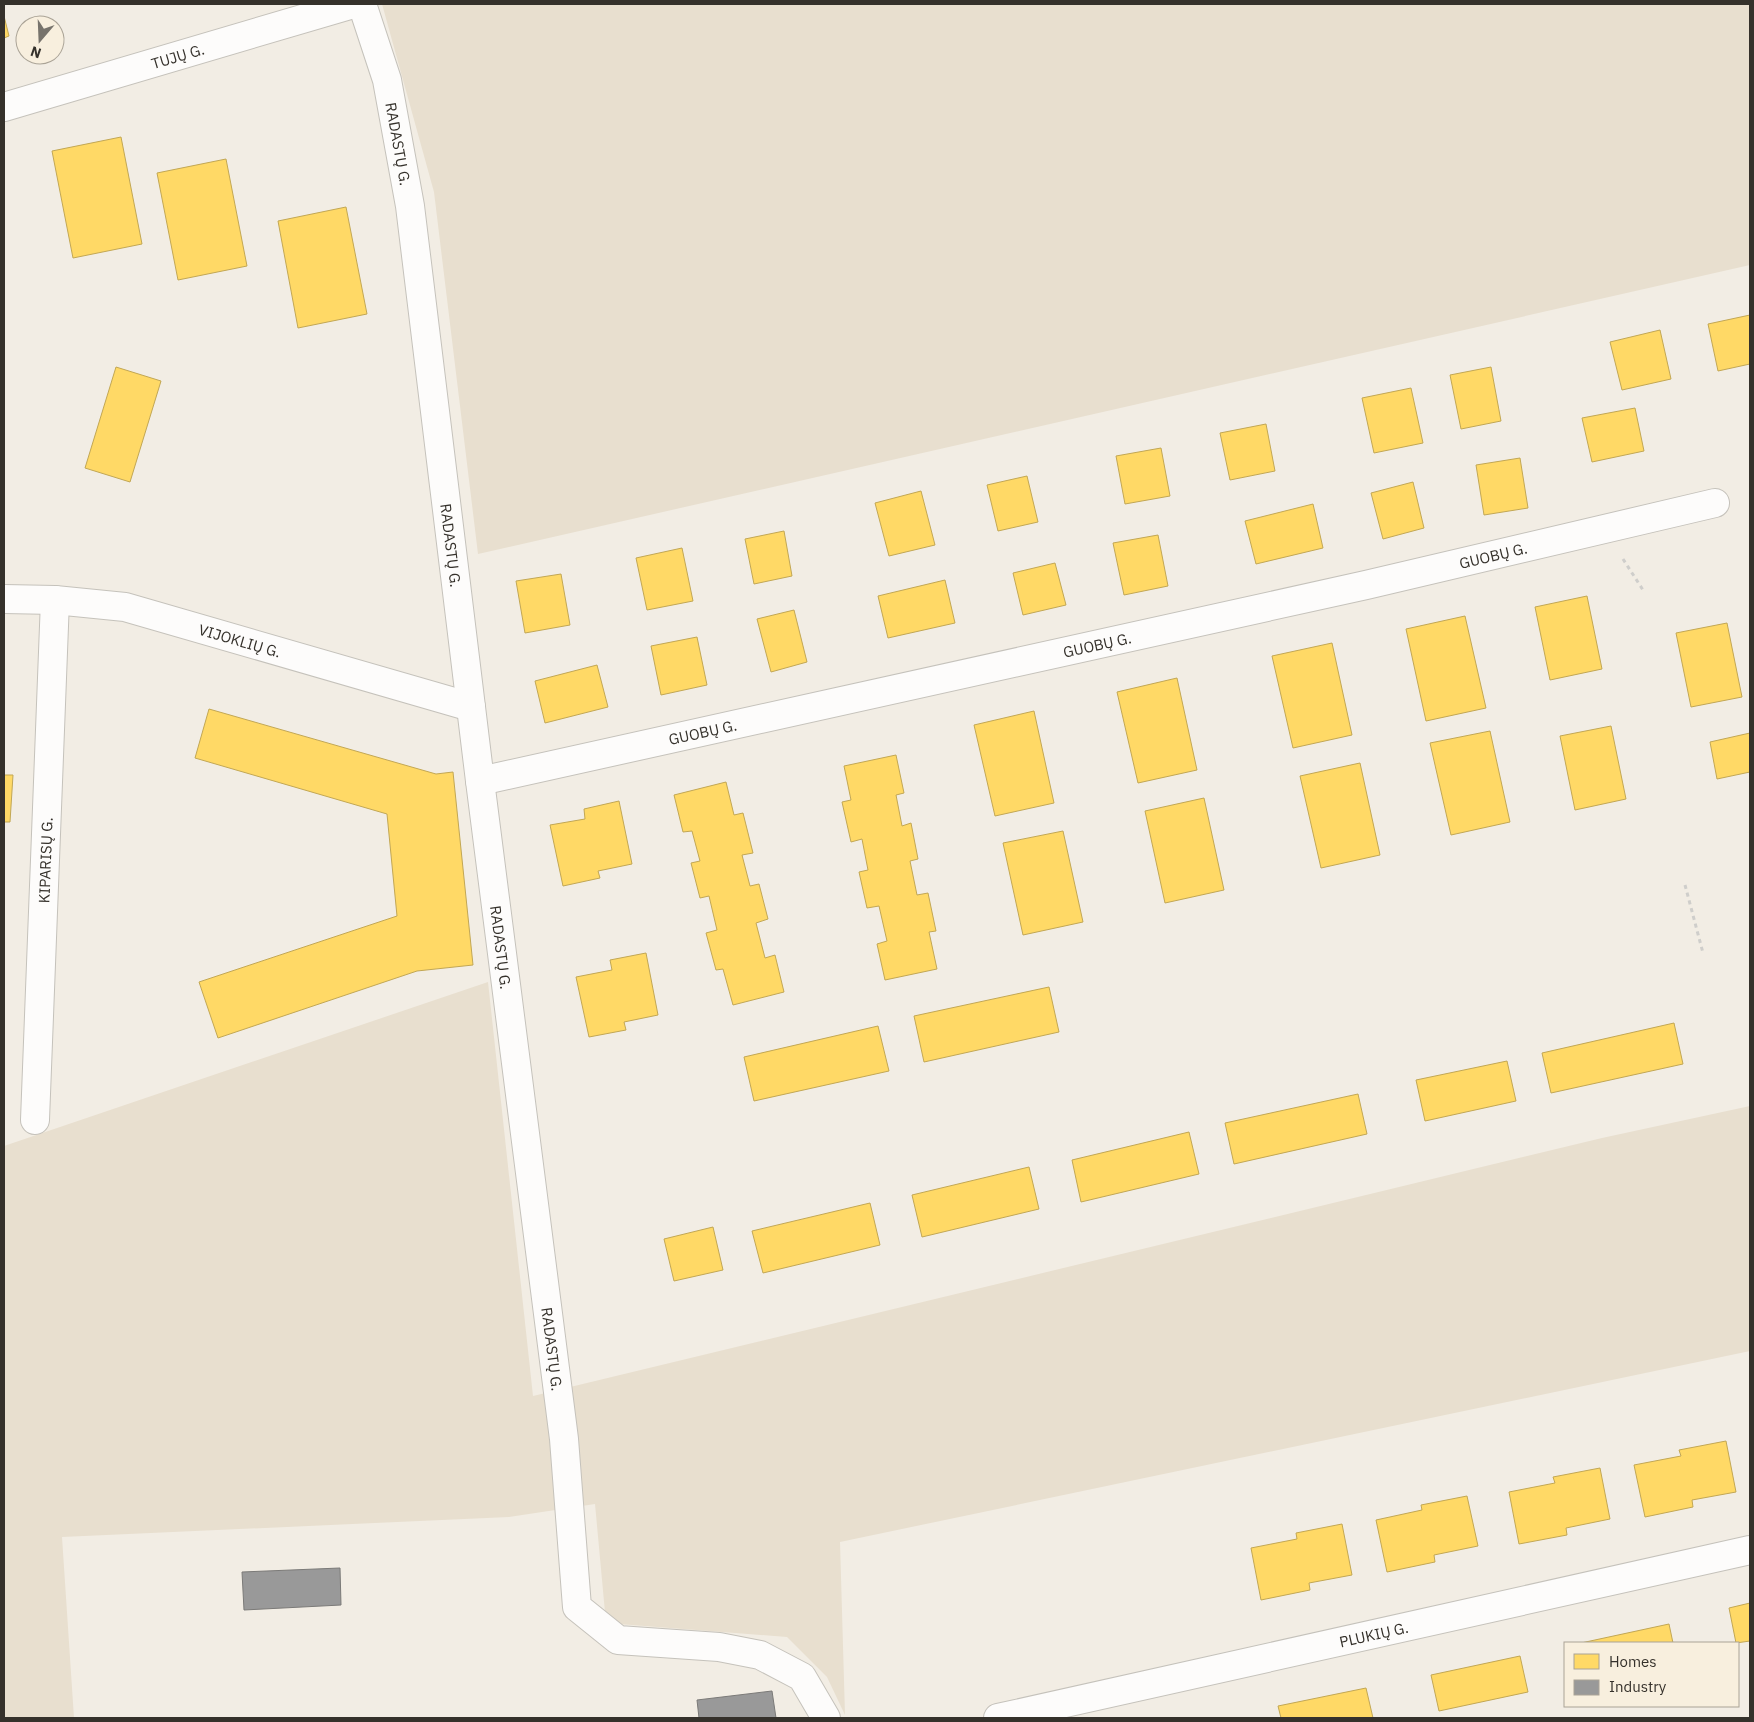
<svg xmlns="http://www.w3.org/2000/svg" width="1754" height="1722" font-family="'IBM Plex Sans',sans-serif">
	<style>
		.green { fill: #e8dfcf }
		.homes { fill: #ffd966; stroke: #c2a754 }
		.industry { fill: #999; stroke: #7b7a78 }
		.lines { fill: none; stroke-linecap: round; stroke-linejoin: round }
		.street-casing { stroke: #c5c2bb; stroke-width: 30 }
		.path { stroke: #cfcecb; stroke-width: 3; stroke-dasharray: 4 4; stroke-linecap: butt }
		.street { stroke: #fdfcfb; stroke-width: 28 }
		.labels { text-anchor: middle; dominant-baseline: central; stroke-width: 5; stroke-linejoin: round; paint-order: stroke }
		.street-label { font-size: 15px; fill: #35312b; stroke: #f8efde }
	</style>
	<rect width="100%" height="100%" fill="#f2ede4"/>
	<g class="green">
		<polygon points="382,4 1750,4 1750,265 478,554 434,192"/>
		<polygon points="488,982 533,1396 1602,1138 1750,1106 1750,1351 840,1542 845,1715 827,1677 787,1637 606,1623 595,1504 509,1517 62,1537 74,1718 4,1718 4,1146"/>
	</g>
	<g class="homes">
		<polygon points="4,16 9,36 4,38"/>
		<polygon points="121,137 142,244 73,258 52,151"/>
		<polygon points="226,159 247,266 178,280 157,173"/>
		<polygon points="346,207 367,314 298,328 278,221"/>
		<polygon points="1750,315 1750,364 1718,371 1708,324"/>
		<polygon points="1660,330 1671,379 1622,390 1610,342"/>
		<polygon points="116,367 161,381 130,482 85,468"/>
		<polygon points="1491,367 1501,421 1461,429 1450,375"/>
		<polygon points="1411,388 1423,443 1374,453 1362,398"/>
		<polygon points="1635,408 1644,451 1592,462 1582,418"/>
		<polygon points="1266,424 1275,471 1230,480 1220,433"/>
		<polygon points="1161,448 1170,496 1125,504 1116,456"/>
		<polygon points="1520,458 1528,508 1484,515 1476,465"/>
		<polygon points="1027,476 1038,522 998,531 987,485"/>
		<polygon points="1413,482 1424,528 1383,539 1371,493"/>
		<polygon points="921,491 935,545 889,556 875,503"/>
		<polygon points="1313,504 1323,548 1256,564 1245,521"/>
		<polygon points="784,531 792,576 754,584 745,539"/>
		<polygon points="1158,535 1168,586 1124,595 1113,543"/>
		<polygon points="682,548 693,601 647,610 636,558"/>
		<polygon points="1055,563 1066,605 1023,615 1013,573"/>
		<polygon points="561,574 570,625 525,633 516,581"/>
		<polygon points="945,580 955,623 888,638 878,596"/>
		<polygon points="1587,596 1602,669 1550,680 1535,607"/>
		<polygon points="794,610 807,662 771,672 757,619"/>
		<polygon points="1465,616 1486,708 1426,721 1406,629"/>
		<polygon points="1727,623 1742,697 1691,707 1676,633"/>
		<polygon points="697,637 707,685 661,695 651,646"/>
		<polygon points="1332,643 1352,735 1293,748 1272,656"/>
		<polygon points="597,665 608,707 545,723 535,681"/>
		<polygon points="1177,678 1197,770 1138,783 1117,692"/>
		<polygon points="209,709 436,774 453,772 473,965 417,971 218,1038 199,982 397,916 387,814 195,758"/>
		<polygon points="1034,711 1054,803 995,816 974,725"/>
		<polygon points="1611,726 1626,799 1575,810 1560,736"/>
		<polygon points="1490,731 1510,822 1451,835 1430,743"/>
		<polygon points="1750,733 1750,772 1717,779 1710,742"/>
		<polygon points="896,755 904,793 896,795 902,826 911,823 918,859 910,861 917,895 928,893 936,931 929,932 937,969 885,980 877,944 887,941 879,906 867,908 859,872 868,870 862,839 851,842 842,802 851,800 844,766"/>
		<polygon points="1360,763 1380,855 1321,868 1300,776"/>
		<polygon points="4,775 13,775 10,822 4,822"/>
		<polygon points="726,782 734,815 743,813 753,853 742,855 750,886 759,884 768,919 756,923 765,958 775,955 784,992 733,1005 723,969 716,970 706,933 717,930 709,896 700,898 691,863 700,861 692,831 683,832 674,795"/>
		<polygon points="1204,798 1224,890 1165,903 1145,811"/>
		<polygon points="619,801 632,864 598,871 600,878 563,886 550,825 585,819 584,809"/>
		<polygon points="1063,831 1083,922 1023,935 1003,843"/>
		<polygon points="646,953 658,1015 624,1022 626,1030 589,1037 576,977 612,970 610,960"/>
		<polygon points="1049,987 1059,1032 924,1062 914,1016"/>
		<polygon points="1674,1023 1683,1064 1551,1093 1542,1053"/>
		<polygon points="878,1026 889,1071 754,1101 744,1057"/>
		<polygon points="1507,1061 1516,1101 1425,1121 1416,1080"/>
		<polygon points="1358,1094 1367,1134 1234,1164 1225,1123"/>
		<polygon points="1189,1132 1199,1174 1081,1202 1072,1160"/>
		<polygon points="1029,1167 1039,1209 922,1237 912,1195"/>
		<polygon points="870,1203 880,1245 763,1273 752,1231"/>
		<polygon points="713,1227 723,1270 674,1281 664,1239"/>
		<polygon points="1726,1441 1736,1492 1692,1500 1693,1507 1645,1517 1634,1465 1681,1456 1679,1450"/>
		<polygon points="1600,1468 1610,1519 1566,1528 1567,1535 1519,1544 1509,1492 1555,1483 1553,1477"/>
		<polygon points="1467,1496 1478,1546 1434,1555 1435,1562 1387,1572 1376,1520 1422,1510 1421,1505"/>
		<polygon points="1342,1524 1352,1575 1309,1583 1310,1590 1261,1600 1251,1548 1297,1539 1296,1533"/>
		<polygon points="1750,1603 1750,1641 1736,1643 1729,1608"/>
		<polygon points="1669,1624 1673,1643 1581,1643"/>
		<polygon points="1520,1656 1528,1692 1439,1711 1431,1675"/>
		<polygon points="1366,1688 1373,1718 1281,1718 1278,1706"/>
	</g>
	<g class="industry">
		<polygon points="340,1568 341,1605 244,1610 242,1572"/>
		<polygon points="772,1691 776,1718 699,1718 697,1700"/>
	</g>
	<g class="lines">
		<g class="street-casing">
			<g id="street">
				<path id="s1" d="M362,4L387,80L410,206L480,781L564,1439L577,1607L618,1640L719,1647L760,1655L802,1677L826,1718"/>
				<path id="s2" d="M4,107L353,4"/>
				<path id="s3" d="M4,599L55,600L125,607L471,707"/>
				<path id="s4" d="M480,781L1366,585L1715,503"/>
				<path id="s5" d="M35,1120L55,600"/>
				<path id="s6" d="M998,1718L1750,1550"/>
			</g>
		</g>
		<g class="path">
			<polyline points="1623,559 1643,590"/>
			<polyline points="1685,885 1703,953"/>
		</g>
		<use href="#street" class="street"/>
	</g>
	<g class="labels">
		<g class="street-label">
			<text stroke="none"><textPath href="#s2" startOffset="181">TUJŲ G.</textPath></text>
			<text stroke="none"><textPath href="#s1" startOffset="145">RADASTŲ G.</textPath></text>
			<text stroke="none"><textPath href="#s1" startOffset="550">RADASTŲ G.</textPath></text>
			<text stroke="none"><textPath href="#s4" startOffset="1038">GUOBŲ G.</textPath></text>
			<text stroke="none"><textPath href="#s3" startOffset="241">VIJOKLIŲ G.</textPath></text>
			<text stroke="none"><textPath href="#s4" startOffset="632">GUOBŲ G.</textPath></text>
			<text stroke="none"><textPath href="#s4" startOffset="228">GUOBŲ G.</textPath></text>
			<text stroke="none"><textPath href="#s5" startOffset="260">KIPARISŲ G.</textPath></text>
			<text stroke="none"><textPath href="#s1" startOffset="955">RADASTŲ G.</textPath></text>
			<text stroke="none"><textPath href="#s1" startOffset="1360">RADASTŲ G.</textPath></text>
			<text stroke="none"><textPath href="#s6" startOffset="385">PLUKIŲ G.</textPath></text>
		</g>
	</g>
	<rect width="1754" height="1722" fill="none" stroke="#35312b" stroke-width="10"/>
	<rect x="1564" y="1642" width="175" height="65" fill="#f8efde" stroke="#aaa396"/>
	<rect x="1574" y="1654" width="25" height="15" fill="#ffd966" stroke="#aaa396"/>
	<text x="1609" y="1667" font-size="15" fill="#35312b">Homes</text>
	<rect x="1574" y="1680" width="25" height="15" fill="#999999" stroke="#aaa396"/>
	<text x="1609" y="1692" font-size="15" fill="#35312b">Industry</text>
	<g transform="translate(40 40) rotate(199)"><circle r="24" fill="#f8efde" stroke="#aaa396"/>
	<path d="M0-4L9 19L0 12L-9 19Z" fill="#77736c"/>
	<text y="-8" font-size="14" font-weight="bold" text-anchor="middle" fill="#35312b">N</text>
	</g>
</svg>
